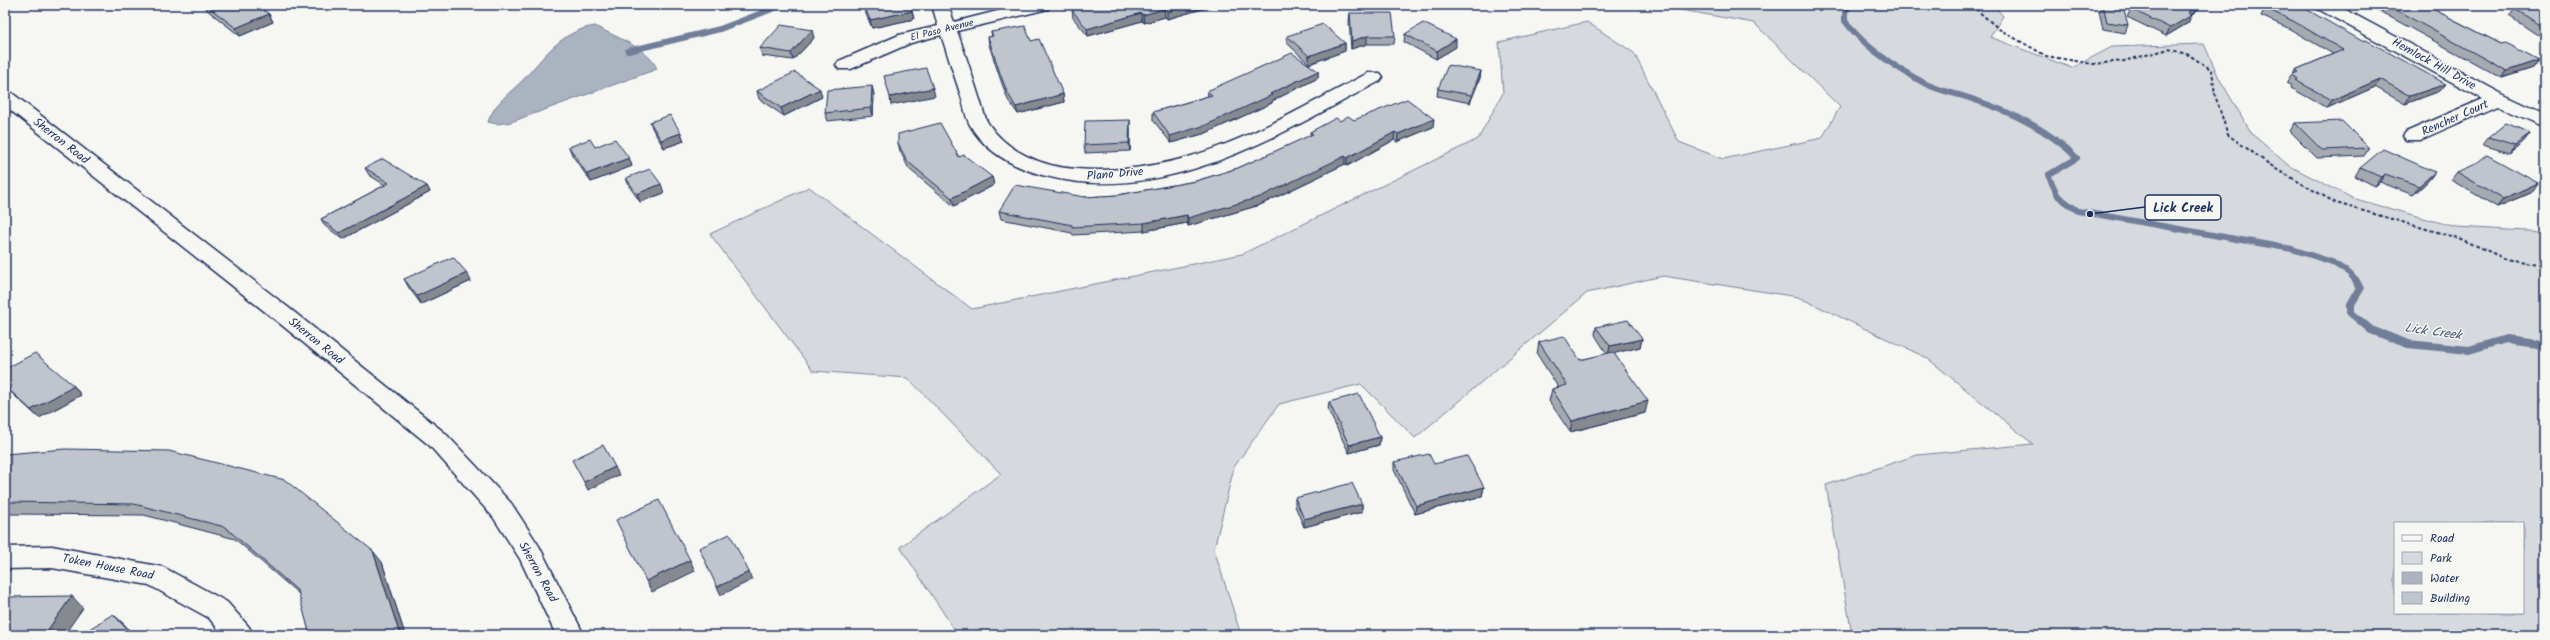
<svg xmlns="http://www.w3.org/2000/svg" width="2550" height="640" font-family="Kalam,sans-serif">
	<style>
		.green { fill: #d6d9dd; stroke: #78849e; fill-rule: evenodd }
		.water { fill: #abb2c0; stroke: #717e99 }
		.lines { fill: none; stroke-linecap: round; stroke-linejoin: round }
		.stream-far1 { stroke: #717e99; stroke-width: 6 }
		.stream { stroke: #717e99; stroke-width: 8 }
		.street-casing { stroke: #1b2f5e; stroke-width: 3 }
		.secondary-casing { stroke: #1b2f5e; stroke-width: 3 }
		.path { stroke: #1b2f5e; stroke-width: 2; stroke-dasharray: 3.5 2.5; stroke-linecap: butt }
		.street { fill: #f6f6f2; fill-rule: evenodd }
		.secondary { fill: #f6f6f2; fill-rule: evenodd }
		.wall { fill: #a5a9b0; stroke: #1b2f5e }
		.shaded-wall { fill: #868990; stroke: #1b2f5e }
		.building { fill: #c0c4cd; stroke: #1b2f5e }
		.labels { text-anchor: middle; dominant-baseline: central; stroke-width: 3; stroke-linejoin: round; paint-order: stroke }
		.far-street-label { font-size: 10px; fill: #1b2f5e; stroke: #f6f6f2 }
		.street-label { font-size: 12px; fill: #1b2f5e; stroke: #f6f6f2 }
		.water-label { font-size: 13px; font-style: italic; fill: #46567b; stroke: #f6f6f2 }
		.leader { fill: none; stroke: #1b2f5e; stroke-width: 1.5 }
		.callout-dot { fill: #1b2f5e; stroke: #f6f6f2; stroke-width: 1.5 }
		.callout { fill: #f6f6f2; stroke: #1b2f5e; stroke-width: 1.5 }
		.callout-label { font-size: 13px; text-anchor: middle; font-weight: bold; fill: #1b2f5e }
	</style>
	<rect width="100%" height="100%" fill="#f6f6f2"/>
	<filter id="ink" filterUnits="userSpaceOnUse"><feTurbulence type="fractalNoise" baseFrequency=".025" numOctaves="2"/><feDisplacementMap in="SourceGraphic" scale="8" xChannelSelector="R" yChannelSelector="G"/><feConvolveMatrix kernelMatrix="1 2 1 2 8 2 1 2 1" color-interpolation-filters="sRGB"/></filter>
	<g filter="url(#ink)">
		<path class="green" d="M1682,5H1993L2003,16L1990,37L2072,68L2112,47L2204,44L2219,78L2252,134L2288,165L2352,198L2456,227L2545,232V635H1852L1826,485L1917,455L2033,444L1927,358L1798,297L1663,276L1587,293L1415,438L1361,384L1279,404L1234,467L1214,549L1241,635H958L900,547L1001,474L908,378L813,371L710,234L809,187L972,309L1242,254L1478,139L1503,93L1499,42L1587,22L1634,53L1679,142L1723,159L1822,138L1840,107L1754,23L1681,10ZM2395,523H2523V613H2395Z"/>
		<path class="water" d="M595,26C612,35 651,50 657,69L511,122L497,124L488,122C494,103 510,93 523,80C544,57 561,31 595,26Z"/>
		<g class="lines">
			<g class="stream-far1">
				<path d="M1850,5L1845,12V21C1864,47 1898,69 1926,84C1940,91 1958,94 1972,99C2011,112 2048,129 2077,158L2048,175L2058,196L2078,211L2292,249L2332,262L2349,273L2357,282"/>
				<polyline points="628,51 720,29 783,5"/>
			</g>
			<polyline class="stream" points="2356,281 2360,289 2351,304 2351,313 2371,330 2408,344 2469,350 2506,339 2530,342 2545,348"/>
			<g class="street-casing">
				<g id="street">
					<path d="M932,5H948L954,22L1021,5H1050L1048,9L957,31C965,53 972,75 979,97C982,105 984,116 988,123C1007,152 1043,167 1076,169C1188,178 1273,123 1368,73H1380L1383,77L1380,81C1278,135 1164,208 1042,175C1014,167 985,152 970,125C965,116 964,105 961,96C954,76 948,55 941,35L911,43L851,69H839L836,65L839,61L899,35L938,26Z"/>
					<polygon points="2316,5 2337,5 2504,95 2545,114 2545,127 2497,106 2420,140 2406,140 2403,136 2406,132 2483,99 2318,9"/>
					<polygon points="52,546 163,567 227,602 249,627 253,635 223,635 209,618 149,585 52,568 5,569 5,547"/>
				</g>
			</g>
			<g class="secondary-casing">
				<polygon id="secondary" points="5,91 12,93 294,312 445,433 511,503 539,546 584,635 556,635 520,559 493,517 429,445 278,322 5,106"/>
			</g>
			<polyline class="path" points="1971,5 1999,29 2046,56 2093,64 2124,61 2169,49 2189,55 2212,70 2215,95 2228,135 2276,169 2336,203 2461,239 2506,259 2545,265"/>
			<use href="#street" class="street"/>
			<use href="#secondary" class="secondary"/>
		</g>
		<g class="wall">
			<polygon points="204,5 256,5 269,14 273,22 240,36 207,10"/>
			<polygon points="862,5 910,5 914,19 872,28"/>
			<polygon points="1093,5 1213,5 1213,6 1167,19 1165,17 1144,23 1142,21 1088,36 1073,18 1072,10"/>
			<polygon points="2102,5 2112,5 2128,25 2125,33 2103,29 2099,11"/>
			<polygon points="2136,5 2203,5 2191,15 2188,23 2166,36 2127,17 2131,9"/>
			<polygon points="2272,5 2440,91 2405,104 2375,87 2327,108 2291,88 2292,86 2286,83 2291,75 2293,75 2295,70 2333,54 2288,28 2261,16 2265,8"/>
			<polygon points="2368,5 2425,5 2501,44 2539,60 2533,68 2502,78"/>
			<polygon points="2513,5 2545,5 2545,40 2509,16 2515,9"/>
			<polygon points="1350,13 1395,36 1394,44 1367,44 1351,49 1349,21"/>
			<polygon points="991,32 1031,41 1063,94 1064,102 1018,114 1008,100 1001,81 989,45 988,37 992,37"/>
			<polygon points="1405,34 1456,47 1436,59 1404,42"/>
			<polygon points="1287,36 1345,43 1345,51 1309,64 1287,43"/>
			<polygon points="814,38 793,60 762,56 760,48"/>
			<polygon points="1318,71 1318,78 1272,101 1272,103 1206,133 1171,143 1153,120 1153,112 1208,96 1207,91"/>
			<polygon points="1481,71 1480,78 1470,103 1437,96 1438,89"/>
			<polygon points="757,91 822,97 784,116 759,99"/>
			<polygon points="874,94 873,116 828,121 825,113"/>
			<polygon points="1354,120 1433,127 1397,142 1394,140 1347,166 1345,164 1260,205 1188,226 1187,223 1144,231 1073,235 1072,233 1001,219 999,211 1085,197 1118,195 1196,181 1238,168 1310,136 1310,132 1340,121"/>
			<polygon points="650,122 681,133 684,141 664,148 653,130"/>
			<polygon points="2295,123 2369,148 2364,156 2317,158 2290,131"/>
			<polygon points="1130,128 1130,151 1085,153 1084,145"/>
			<polygon points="2530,133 2524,141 2509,153 2483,145 2489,137"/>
			<polygon points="898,143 959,157 992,177 994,185 954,206 909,169 900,151"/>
			<polygon points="569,147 595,147 629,158 632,166 591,182 572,155"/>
			<polygon points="365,168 427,186 430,192 343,239 325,226 321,219 385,185 369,175"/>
			<polygon points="2360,168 2429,180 2413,195 2380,182 2375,186 2355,176"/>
			<polygon points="2457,172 2532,192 2497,207 2451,180"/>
			<polygon points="626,178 664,193 640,202 629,186"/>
			<polygon points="404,279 471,281 421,304 409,288"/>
			<polygon points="1596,327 1642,339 1640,347 1614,353 1645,413 1570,432 1549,401 1552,389 1558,387 1537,354 1539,342 1580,360 1607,354 1595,335"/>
			<polygon points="5,369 74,386 81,395 39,418 5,387"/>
			<polygon points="1329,402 1380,437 1379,445 1349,453 1328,410"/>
			<polygon points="5,454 382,562 405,635 310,635 300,595 235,539 144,515 13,514 5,514"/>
			<polygon points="1394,462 1434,464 1484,487 1482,496 1415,514 1394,470"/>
			<polygon points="1295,498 1362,504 1362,512 1304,527 1295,506"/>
		</g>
		<g class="shaded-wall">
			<polygon points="1189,5 1213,5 1213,6 1167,19 1167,12"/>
			<polygon points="2198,5 2203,5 2187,18 2192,15 2188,23 2166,36 2170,28"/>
			<polygon points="1164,9 1165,17 1144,23 1143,15"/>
			<polygon points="912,11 914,19 872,28 870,20"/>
			<polygon points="1141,13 1142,21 1088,36 1087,29"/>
			<polygon points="269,14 273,22 240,36 236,28"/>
			<polygon points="812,30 814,38 793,60 791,53"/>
			<polygon points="1367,36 1367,44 1351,49 1352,41"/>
			<polygon points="1456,39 1456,47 1436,59 1437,51"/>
			<polygon points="1345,43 1345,51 1309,64 1309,56"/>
			<polygon points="2539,60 2533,68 2502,78 2507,71"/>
			<polygon points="1318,71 1318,78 1272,101 1272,103 1206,133 1171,143 1170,136 1270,94"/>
			<polygon points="1481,71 1480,78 1470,103 1471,95"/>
			<polygon points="2380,79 2375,87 2327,108 2332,100"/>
			<polygon points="2446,84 2440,91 2405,104 2410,96"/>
			<polygon points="872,86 874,94 873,116 871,108"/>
			<polygon points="933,88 935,96 891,105 890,97"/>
			<polygon points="820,89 822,97 784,116 781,108"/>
			<polygon points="1063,94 1064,102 1018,114 1016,107"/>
			<polygon points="1434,119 1433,127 1397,142 1398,134"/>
			<polygon points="1130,120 1130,151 1129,143"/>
			<polygon points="1395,132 1394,140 1347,166 1347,158"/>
			<polygon points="681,133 684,141 664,148 661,140"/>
			<polygon points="2530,133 2524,141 2509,153 2515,145"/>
			<polygon points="1345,156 1345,164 1260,205 1188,226 1188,218"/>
			<polygon points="629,158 632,166 591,182 587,174"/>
			<polygon points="2435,172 2429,180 2413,195 2419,186"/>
			<polygon points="2385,174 2380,182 2375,186 2381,177"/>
			<polygon points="992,177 994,185 954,206 952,198"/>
			<polygon points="2538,183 2532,192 2497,207 2503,199"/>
			<polygon points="661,184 664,193 640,202 637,194"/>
			<polygon points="427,186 430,192 343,239 339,233"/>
			<polygon points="1187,215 1187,223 1144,231 1144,223"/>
			<polygon points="5,223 10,229 5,232"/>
			<polygon points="467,273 471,281 421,304 417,296"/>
			<polygon points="1642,339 1640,347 1608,355 1610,346"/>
			<polygon points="74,386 81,395 39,418 31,410"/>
			<polygon points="1648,401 1645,413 1570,432 1572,421"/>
			<polygon points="1380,437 1379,445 1349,453 1349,445"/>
			<polygon points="615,467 619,475 588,490 584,482"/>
			<polygon points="1484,487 1482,496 1415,514 1416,506"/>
			<polygon points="1362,504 1362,512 1304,527 1304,519"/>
			<polygon points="373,551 382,562 405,635 400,635"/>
			<polygon points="690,560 695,571 652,592 646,581"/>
			<polygon points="749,572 752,580 721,595 717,587"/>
			<polygon points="72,596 83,608 64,635 44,635"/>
			<polygon points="113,614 125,625 133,635 132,635"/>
		</g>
		<g class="building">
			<polygon points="206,5 256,5 269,14 236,28"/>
			<polygon points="864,5 910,5 912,11 870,20"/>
			<polygon points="1093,5 1189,5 1167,12 1164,9 1143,15 1141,13 1087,29 1072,10"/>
			<polygon points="2103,5 2112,5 2123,6 2128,25 2107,22"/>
			<polygon points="2136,5 2198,5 2188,13 2192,15 2170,28 2131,9"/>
			<polygon points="2272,5 2299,5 2362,41 2366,40 2446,84 2410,96 2380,79 2332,100 2295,80 2298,79 2291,75 2298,72 2295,70 2343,50 2293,21 2265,8"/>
			<polygon points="2387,5 2425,5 2501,44 2506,43 2539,60 2507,71"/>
			<polygon points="2523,5 2545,5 2545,28 2515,9 2525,8"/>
			<polygon points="1350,13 1392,13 1395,36 1367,36 1352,41"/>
			<polygon points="1423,23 1456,39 1437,51 1405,34"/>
			<polygon points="1323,24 1345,43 1309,56 1287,36"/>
			<polygon points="781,25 812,30 791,53 760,48"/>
			<polygon points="1025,26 1031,41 1039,39 1063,94 1016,107 1007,92 1000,73 988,37 993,36 991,32"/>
			<polygon points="1292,53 1318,71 1270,94 1272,95 1206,125 1170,136 1153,112 1212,95 1207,91"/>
			<polygon points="1448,65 1481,71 1471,95 1438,89"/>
			<polygon points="926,68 933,88 890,97 884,76"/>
			<polygon points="795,72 820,89 781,108 757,91"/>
			<polygon points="872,86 871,108 825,113 827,90"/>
			<polygon points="1407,99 1434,119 1398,134 1395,132 1347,158 1345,156 1260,197 1188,218 1187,215 1144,223 1072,227 1072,225 999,211 1015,185 1085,197 1118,195 1196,181 1238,168 1313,134 1310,132 1336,118 1340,121 1348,116 1354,120"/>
			<polygon points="670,115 681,133 661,140 650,122"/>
			<polygon points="1130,120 1129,143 1084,145 1085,121"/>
			<polygon points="2342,121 2369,148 2322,150 2295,123"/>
			<polygon points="940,123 959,157 964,155 992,177 952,198 907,161 898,143 898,134"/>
			<polygon points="2506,123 2530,133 2515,145 2489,137"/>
			<polygon points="590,139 595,147 615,139 629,158 587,174 569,147"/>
			<polygon points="2383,149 2435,172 2419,186 2385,174 2381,177 2360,168"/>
			<polygon points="2487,155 2538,183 2503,199 2457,172 2477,163"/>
			<polygon points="383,159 427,186 339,233 321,219 389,183 365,168"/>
			<polygon points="650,169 661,184 637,194 626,178"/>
			<polygon points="453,257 467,273 417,296 404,279"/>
			<polygon points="1628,320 1642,339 1610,346 1596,327"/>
			<polygon points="1564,336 1580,360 1613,352 1648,401 1572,421 1552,389 1567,385 1539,342"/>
			<polygon points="35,353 74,386 31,410 5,386 5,369"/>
			<polygon points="1359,394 1380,437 1349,445 1329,402"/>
			<polygon points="603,445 615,467 584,482 572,460"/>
			<polygon points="65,449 169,451 285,480 373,551 400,635 310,635 298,591 225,527 134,504 5,502 5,454"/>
			<polygon points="1429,454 1434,464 1467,456 1484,487 1416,506 1394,462"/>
			<polygon points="1352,483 1362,504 1304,519 1295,498"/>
			<polygon points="659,500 690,560 646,581 616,520"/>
			<polygon points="730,534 749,572 717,587 699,548"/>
			<polygon points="72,596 44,635 5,635 5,597"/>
			<polygon points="113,614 132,635 80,635"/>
		</g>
	</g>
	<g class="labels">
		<g class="far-street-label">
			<text transform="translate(942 30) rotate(-14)">El Paso Avenue</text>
		</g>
		<g class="street-label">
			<text transform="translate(2434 64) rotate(29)">Hemlock Hill Drive</text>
			<text transform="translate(2455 118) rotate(-24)">Rencher Court</text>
			<text transform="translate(61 141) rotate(38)">Sherron Road</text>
			<text transform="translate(1115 174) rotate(-5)">Plano Drive</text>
			<text transform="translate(316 341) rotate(39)">Sherron Road</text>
			<text transform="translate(108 567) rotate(11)">Token House Road</text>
			<text transform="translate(538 572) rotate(61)">Sherron Road</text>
		</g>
		<g class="water-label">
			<text transform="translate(2433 332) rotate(8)">Lick Creek</text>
		</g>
	</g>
	<path class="leader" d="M2090 214L2145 207"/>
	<circle class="callout-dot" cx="2090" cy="214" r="4"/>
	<rect class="callout" x="2145" y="195" width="76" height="25" rx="4"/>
	<g class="callout-label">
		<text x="2183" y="212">Lick Creek</text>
	</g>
	<rect width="2550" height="640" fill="none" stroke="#f6f6f2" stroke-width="20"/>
	<rect x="10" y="10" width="2530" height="620" fill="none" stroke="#1b2f5e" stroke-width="1.5" filter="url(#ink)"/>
	<rect x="2394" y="522" width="130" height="92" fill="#f6f6f2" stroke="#9ea6b7"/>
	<rect x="2402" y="535" width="20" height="6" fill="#f6f6f2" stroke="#9ea6b7"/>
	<text x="2430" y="542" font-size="12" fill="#1b2f5e">Road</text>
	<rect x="2402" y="552" width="20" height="12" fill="#d6d9dd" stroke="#9ea6b7"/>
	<text x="2430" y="562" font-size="12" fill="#1b2f5e">Park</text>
	<rect x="2402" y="572" width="20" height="12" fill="#abb2c0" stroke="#9ea6b7"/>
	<text x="2430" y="582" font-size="12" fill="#1b2f5e">Water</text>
	<rect x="2402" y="592" width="20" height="12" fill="#c0c4cd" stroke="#9ea6b7"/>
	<text x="2430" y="602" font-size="12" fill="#1b2f5e">Building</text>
</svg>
